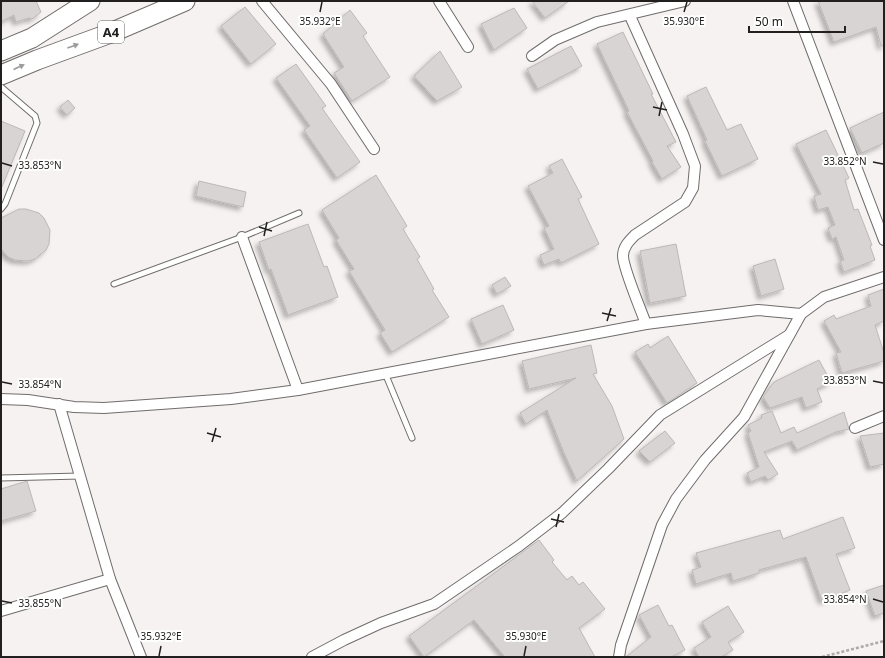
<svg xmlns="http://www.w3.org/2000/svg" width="885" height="658" font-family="'Noto Sans',sans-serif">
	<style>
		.building { fill: #d9d4d4; stroke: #bcb8b8; filter: url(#shadow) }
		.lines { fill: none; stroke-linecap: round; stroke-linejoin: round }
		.lane-casing { stroke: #706c6b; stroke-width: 7 }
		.street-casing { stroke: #706c6b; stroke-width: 12 }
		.highway-casing { stroke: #706c6b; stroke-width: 21 }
		.path { stroke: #adaaa9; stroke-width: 2.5; stroke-dasharray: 3 2; stroke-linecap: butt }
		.lane { stroke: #fff; stroke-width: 5 }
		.street { stroke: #fff; stroke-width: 10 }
		.highway { stroke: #fff; stroke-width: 19 }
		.oneway { fill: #9b9b9a }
		.ticks { fill: none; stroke: #21201f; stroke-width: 1.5 }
		.labels { text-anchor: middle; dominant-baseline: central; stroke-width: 4; stroke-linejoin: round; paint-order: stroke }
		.shield { fill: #fff; stroke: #646362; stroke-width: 1 }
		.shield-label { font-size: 13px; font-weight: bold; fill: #21201f }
		.ticks-label { font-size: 10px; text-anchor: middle; fill: #21201f; stroke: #fff; stroke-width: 4; stroke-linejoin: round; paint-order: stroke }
	</style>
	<defs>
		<filter id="shadow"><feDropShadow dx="-3.5" dy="3.5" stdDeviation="2" flood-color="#0004"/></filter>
	</defs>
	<rect width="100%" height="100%" fill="#f6f2f1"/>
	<g class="building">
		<polygon points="1,1 36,1 41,12 32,19 29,18 16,22 14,15 1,22"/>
		<polygon points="532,1 569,1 545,18"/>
		<polygon points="818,1 884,1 884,46 881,46 876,27 834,42"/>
		<polygon points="245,7 276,44 251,64 221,26"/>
		<polygon points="514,8 527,28 494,50 481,24"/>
		<polygon points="350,10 367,33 363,36 390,77 352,101 334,73 344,67 323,34"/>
		<polygon points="623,32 653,94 651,94 676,142 667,146 681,167 662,179 652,162 653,161 627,112 629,111 597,44"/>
		<polygon points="571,46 582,66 538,89 527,69"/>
		<polygon points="440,51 462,87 437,101 414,76"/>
		<polygon points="296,64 326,106 322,108 360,162 337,178 304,130 310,126 276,78"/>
		<polygon points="706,87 727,130 741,124 758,159 722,176 705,141 707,140 687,96"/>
		<polygon points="68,100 75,108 67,115 60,107"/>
		<polygon points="884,112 884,143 862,153 850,128"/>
		<polygon points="1,121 25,131 1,189"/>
		<polygon points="826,130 849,178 845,180 854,210 858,209 872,245 870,246 875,260 844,272 840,261 844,260 836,237 832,239 828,228 835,225 828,207 818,210 814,196 821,194 796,144"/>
		<polygon points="562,159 582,197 578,199 599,244 561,263 559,259 544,265 540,255 554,249 544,228 549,226 528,186 553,173 549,166"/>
		<polygon points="376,175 407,226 403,229 420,257 417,259 434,289 432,290 449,317 392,352 380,333 385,330 349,271 354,269 336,240 339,238 322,210"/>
		<polygon points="199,181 246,192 243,207 196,196"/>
		<polygon points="19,209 26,209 39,213 44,218 50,230 49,244 46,250 35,259 28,261 15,260 8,257 1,249 1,218"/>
		<polygon points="308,224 324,267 327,266 338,297 288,315 271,269 269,270 259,242"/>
		<polygon points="676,244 686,296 650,303 640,251"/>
		<polygon points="775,259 784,289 761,296 753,266"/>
		<polygon points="505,277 511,286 497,294 492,285"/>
		<polygon points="884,289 884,321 875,325 884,353 884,361 842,373 836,353 841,352 824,321 834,315 836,319 871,306 868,295"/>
		<polygon points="503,305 514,330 482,344 471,319"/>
		<polygon points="668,336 697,383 667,403 635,352 648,344 650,348"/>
		<polygon points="591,345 597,373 593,374 612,406 624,439 577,481 564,453 547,410 526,424 520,413 576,378 529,389 522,361"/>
		<polygon points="819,360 831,382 817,389 822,402 806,408 802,397 770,408 763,397 774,382"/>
		<polygon points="772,411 781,433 794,427 797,433 844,412 849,429 836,432 797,450 792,441 764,452 778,474 768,480 765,476 751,482 747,473 759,467 748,433 751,431 748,425 762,418 761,415"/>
		<polygon points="665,431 675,443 650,462 639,451"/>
		<polygon points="884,433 884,464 870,467 860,436"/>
		<polygon points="27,481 36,511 1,521 1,489"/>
		<polygon points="843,517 855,548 836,554 850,590 822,601 806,557 759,570 759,573 733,581 731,573 696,584 692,570 701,567 696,553 780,530 783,539"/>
		<polygon points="539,540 554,560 552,562 567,580 572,576 579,585 583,582 605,609 579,628 595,657 505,657 474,620 424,657 409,636"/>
		<polygon points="884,585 884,613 875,616 866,591"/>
		<polygon points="658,605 669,626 672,625 685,650 671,657 626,657 651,637 639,615"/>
		<polygon points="728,606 744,632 728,642 733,650 721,657 699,657 694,648 711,637 702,622"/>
	</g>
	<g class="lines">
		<g class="lane-casing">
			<g id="lane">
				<polyline points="1,87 35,116 37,123 5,204 1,209"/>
				<polyline points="114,284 242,237 299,213"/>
				<polyline points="385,373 412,438"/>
				<polyline points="1,478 80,476"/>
			</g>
		</g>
		<g class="street-casing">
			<g id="street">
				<polyline points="262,1 331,84 374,149"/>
				<polyline points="439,1 468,47"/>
				<polyline points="793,1 884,240"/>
				<path d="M630,16L683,134L695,166L693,188L685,202L635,235C629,241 623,247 623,256C623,268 641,310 646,324"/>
				<polyline points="532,56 555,40 597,22 685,1"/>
				<polyline points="242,237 298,390"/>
				<polyline points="1,399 28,400 74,407 104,408 231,399 298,390 646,324 758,310 801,314 824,297 884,277"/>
				<polyline points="59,404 110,579 141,657"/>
				<polyline points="855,428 884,416"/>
				<polyline points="1,611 110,579"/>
				<polyline points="312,657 344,640 381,623 434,604 519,546 562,513 608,469 660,415 789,335"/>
				<polyline points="619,657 621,645 662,525 676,499 705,460 744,417 801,314"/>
			</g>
		</g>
		<g class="highway-casing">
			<g id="highway">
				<polyline points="1,51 32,38 90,1"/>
				<polyline points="1,75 37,60 108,34 185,1"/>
			</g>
		</g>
		<polyline class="path" points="822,657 884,641"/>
		<use href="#lane" class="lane"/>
		<use href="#street" class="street"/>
		<use href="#highway" class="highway"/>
	</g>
	<defs><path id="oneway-solid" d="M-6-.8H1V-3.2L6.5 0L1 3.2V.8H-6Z"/></defs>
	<g class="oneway">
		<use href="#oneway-solid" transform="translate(73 46) rotate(-20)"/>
		<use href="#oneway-solid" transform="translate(19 67) rotate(-24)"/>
	</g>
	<path class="ticks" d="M320,12L322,2M684,12L687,2M653,107L667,110M659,116L662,102M873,162L883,164M2,163L12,166M259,227L272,231M264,236L267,222M602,313L616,316M607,321L611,308M873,381L883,383M2,382L12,384M207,433L221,437M212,442L216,428M551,519L564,522M556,527L559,514M873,599L883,602M2,601L12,603M159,656L161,646M524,656L526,646"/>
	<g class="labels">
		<rect class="shield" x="98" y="21" width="26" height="22" rx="3"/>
		<g class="shield-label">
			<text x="111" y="32">A4</text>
		</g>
	</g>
	<g class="ticks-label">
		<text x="320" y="25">35.932°E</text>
		<text x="684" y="25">35.930°E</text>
		<text x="845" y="165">33.852°N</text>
		<text x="40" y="169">33.853°N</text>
		<text x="845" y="384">33.853°N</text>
		<text x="40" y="388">33.854°N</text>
		<text x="845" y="603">33.854°N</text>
		<text x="40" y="607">33.855°N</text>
		<text x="161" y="640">35.932°E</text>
		<text x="526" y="640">35.930°E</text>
	</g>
	<rect width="885" height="658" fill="none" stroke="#21201f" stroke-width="4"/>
	<path d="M749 26v6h96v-6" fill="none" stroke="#21201f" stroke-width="2"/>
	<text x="755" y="26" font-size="12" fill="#21201f" stroke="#ffffff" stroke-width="3" paint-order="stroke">50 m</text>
</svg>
